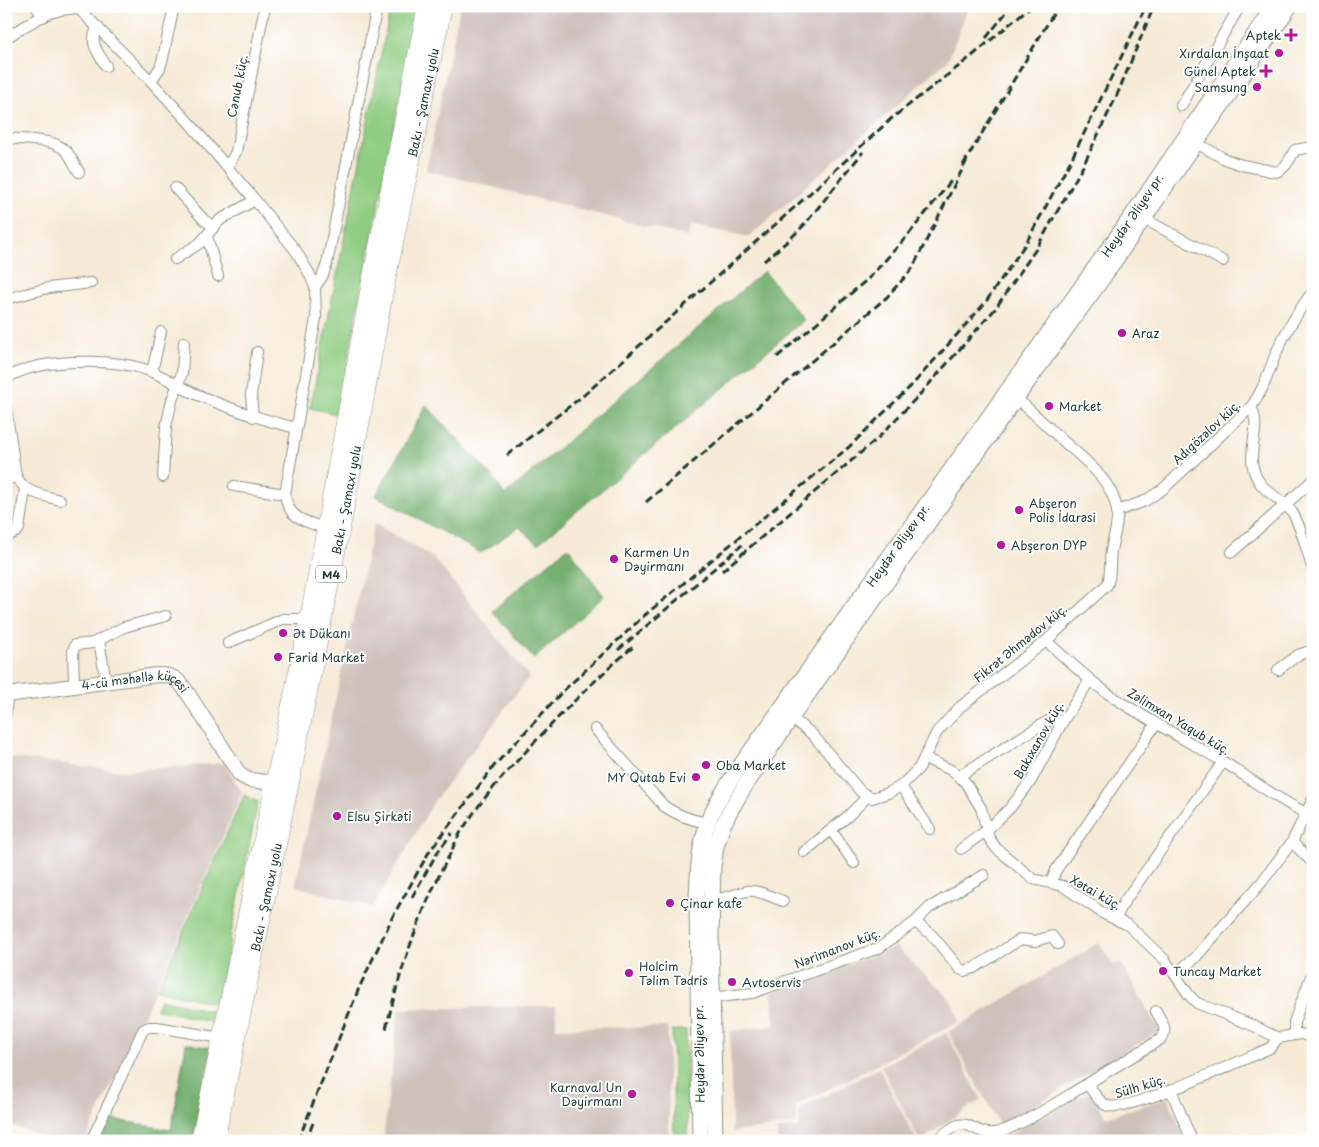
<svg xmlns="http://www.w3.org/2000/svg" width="1319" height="1147" font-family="'Playpen Sans',sans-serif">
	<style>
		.industrial { fill: #cfc0ba }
		.green { fill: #90cd82; stroke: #58855b }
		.forest { fill: #74b070; stroke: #4a7652 }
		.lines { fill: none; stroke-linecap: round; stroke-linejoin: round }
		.minor-casing { stroke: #8a9485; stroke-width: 12 }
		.tertiary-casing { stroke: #8a9485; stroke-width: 16 }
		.secondary-casing { stroke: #8a9485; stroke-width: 17 }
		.trunk-casing { stroke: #8a9485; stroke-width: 19 }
		.minor { stroke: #fff; stroke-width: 10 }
		.tertiary { stroke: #fff; stroke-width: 14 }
		.secondary { stroke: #fff; stroke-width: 15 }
		.trunk { stroke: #fff; stroke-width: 18 }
		.rail { stroke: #1f3d34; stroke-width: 3; stroke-dasharray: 8 4; stroke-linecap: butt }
		.poi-dot { fill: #b5179e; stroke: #fff; stroke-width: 2 }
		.labels { text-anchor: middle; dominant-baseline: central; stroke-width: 4; stroke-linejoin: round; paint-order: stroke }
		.shield { fill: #fff; stroke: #627771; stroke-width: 1 }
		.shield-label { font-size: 11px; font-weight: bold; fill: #1f3d34 }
		.poi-label { font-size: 12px; fill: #1f3d34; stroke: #fff; text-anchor: start }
		.street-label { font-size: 12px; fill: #1f3d34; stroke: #fff }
	</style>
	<rect width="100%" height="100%" fill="#fff"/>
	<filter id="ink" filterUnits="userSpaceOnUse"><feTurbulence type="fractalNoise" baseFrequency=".02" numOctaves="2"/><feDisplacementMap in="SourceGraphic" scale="10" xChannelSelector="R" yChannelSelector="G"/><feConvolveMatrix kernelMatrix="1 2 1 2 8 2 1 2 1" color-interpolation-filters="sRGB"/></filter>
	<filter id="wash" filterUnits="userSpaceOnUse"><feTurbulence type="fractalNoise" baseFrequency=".0096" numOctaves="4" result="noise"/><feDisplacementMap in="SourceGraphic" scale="20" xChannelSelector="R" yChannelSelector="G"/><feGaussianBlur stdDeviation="1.12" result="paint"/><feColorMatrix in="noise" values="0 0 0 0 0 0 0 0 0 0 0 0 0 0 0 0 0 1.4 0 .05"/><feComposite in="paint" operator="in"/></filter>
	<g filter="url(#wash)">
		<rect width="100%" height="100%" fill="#f6ead6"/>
		<g class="industrial">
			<polygon points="460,6 969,6 948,60 749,237 691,225 688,237 426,170"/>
			<polygon points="374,523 434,558 529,677 435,800 373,907 295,886"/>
			<polygon points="6,757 123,771 225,763 242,793 154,993 85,1141 53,1141 6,1123"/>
			<polygon points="1099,943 1113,965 1120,962 1160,1031 1000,1126 948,1032"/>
			<polygon points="896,947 950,999 960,1021 796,1106 797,1124 732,1132 730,1031 774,1026 772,992"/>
			<polygon points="556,1006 556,1028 668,1027 669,1141 383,1141 399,1009"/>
			<polygon points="946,1033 981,1099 920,1141 881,1066"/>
			<polygon points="879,1068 917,1141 777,1141 777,1130 800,1127 799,1109"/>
			<polygon points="1090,1092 1106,1117 1168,1098 1186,1141 1002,1141 1001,1139"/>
		</g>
		<g class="green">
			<polygon points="391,6 418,6 337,414 310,408"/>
			<polygon points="244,795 258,802 217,1004 157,990"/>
			<polygon points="160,999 211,1011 210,1022 156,1009"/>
			<polygon points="672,1030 686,1030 688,1141 674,1141"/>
		</g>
		<g class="forest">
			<polygon points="764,271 804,320 538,544 519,527 481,553 376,496 426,405 492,476 505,495"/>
			<polygon points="568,547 604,596 534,659 492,611"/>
			<polygon points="186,1043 212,1048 193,1141 96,1141 106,1118 171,1130"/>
		</g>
	</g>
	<g filter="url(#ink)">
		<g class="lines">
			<g class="minor-casing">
				<g id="minor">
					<polyline points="36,6 43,17"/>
					<path d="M98,27C88,43 98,52 106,66"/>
					<path d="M6,38C27,25 55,4 80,10L151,81L192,126L255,200L296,251L309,273L315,287L316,318L285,494C288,520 306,521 327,529"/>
					<polyline points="151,81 160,68 163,58 174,6"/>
					<polyline points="1181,106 1240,6"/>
					<path d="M6,138C24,140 55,138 67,152C72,158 75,166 79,172"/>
					<path d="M1196,143L1227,160L1242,165L1276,172C1286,169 1290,158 1295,150L1312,147"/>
					<polyline points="227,167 236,152 265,6"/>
					<polyline points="175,188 204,220 213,226"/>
					<polyline points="1144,219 1223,261"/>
					<polyline points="207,236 218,276"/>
					<polyline points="175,259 200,243 220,220 255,200"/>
					<polyline points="315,287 322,277 327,264 377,6"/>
					<polyline points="6,299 48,288 91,283"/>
					<polyline points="152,372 161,332"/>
					<path d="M6,379C35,358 110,358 144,369C161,374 175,384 191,392C225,407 259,419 296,428"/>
					<path d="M6,407L16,476C25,494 43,495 60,500"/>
					<path d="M1251,407C1262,427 1248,446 1253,467C1257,490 1279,496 1292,512C1301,525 1308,555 1313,570"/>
					<polyline points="253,417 251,395 257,352"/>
					<polyline points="163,477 166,427 172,400 182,373 184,342"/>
					<polyline points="6,481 16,476"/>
					<polyline points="234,486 285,494"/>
					<path d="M1117,511L1145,501L1163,489L1251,407C1264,390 1269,370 1277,351C1287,329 1299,310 1313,291"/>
					<polyline points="9,535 16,532 19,529 25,489"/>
					<polyline points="1232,552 1313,480"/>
					<polyline points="99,641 106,681"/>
					<path d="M1046,641C1067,659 1087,679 1110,695C1146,719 1184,739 1222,761C1250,778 1276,799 1306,813"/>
					<polyline points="228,643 283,619 309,619"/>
					<polyline points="1278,670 1298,655 1313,650"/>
					<polyline points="74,685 73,651 75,645 93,643 124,627 166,616"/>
					<polyline points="6,713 7,695"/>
					<path d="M791,718L812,734L861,792L872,798L888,793L901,786L919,768L937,732L960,707L1046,641L1107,585C1112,575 1109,562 1111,551C1113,537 1119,524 1117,510C1112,479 1083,459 1061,439C1046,425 1031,411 1016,398"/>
					<path d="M595,729L664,806C678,816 691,820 707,823"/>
					<polyline points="924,758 951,770 965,782 981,808 989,838 996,848 1033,879 1063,886 1104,914 1128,925 1165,960 1189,995 1197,1003 1254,1026 1278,1038 1300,1034 1313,1037"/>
					<polyline points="959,776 1041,725 1050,720 1063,721"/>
					<polyline points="901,786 930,829"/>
					<polyline points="831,830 854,863"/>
					<polyline points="1292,842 1313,863"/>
					<polyline points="961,849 987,830 1010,808 1031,781 1063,721 1090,680"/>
					<polyline points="804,852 848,816 867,797"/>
					<polyline points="1051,883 1056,870 1156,724"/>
					<path d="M711,899C726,899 734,894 747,891C758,889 773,898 783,901"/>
					<polyline points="1116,918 1124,902 1223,762"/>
					<polyline points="915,922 931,934 960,969 964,971 974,968 1021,939 1035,941 1052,936 1058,944"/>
					<polyline points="1175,974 1195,958 1261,883 1292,842 1313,799"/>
					<polyline points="712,998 752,993 879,948 915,922 929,908 984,875"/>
					<polyline points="1294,1035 1294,1022 1313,971"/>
					<path d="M1087,1084L1161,1039C1169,1029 1161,1021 1156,1011"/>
					<polyline points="1171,1090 1192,1141"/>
					<polyline points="91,1141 143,1030 149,1027 157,1027 221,1038"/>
					<path d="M936,1141C943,1135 950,1128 958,1125C972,1121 979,1138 999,1132C1027,1123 1062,1099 1087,1084C1093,1091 1099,1103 1108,1106C1129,1112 1238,1062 1263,1051L1270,1048L1278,1038"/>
				</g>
			</g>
			<g class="tertiary-casing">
				<g id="tertiary">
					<path id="s1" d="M6,695L157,675C174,675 177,678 187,692L240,775L249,780L275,783"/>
				</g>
			</g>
			<g class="secondary-casing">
				<g id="secondary">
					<path id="s2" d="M700,1141L697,898C698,872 699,847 708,822C716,801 730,781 743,762L1134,213L1274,6"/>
					<polyline points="715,1141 711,931 713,867 716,847 722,827 730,811 743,789 791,718 1016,398 1102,279 1290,6"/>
				</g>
			</g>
			<g class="trunk-casing">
				<g id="trunk">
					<polyline points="200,1141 309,619 371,282 427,6"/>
					<path id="s3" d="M215,1141L290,782L346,502L385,286L443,6"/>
				</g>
			</g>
			<use href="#minor" class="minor"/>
			<use href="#tertiary" class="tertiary"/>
			<use href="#secondary" class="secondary"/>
			<use href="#trunk" class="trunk"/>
			<g class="rail">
				<polyline points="986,38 1005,14 1009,6"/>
				<polyline points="887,123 892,118 972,56 1031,6"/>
				<polyline points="963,165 1058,6"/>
				<polyline points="764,261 790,239 805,224 863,152"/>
				<polyline points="777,357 870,277 909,234 951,181"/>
				<polyline points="507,455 584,395 795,207 892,118"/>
				<polyline points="646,502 887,297 912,269 967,160"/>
				<polyline points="722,571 878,438 923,391 995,309 1036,249 1083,166 1117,95 1154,6"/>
				<polyline points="618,650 742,545"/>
				<polyline points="412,897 437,853 452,833"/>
				<path d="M386,1029C400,969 420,911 449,856C454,846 458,835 465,826C483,797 507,772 530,747C563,712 596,678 633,647"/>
				<polyline points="298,1141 359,988 393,916 429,852 494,766 562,692 645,615 849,447 914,383 985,303 1026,243 1071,160 1146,6"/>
				<polyline points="306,1141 313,1123"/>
			</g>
		</g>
	</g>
	<g class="poi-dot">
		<path d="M1288.5 27.5h5v5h5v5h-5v5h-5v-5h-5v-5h5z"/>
		<circle cx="1279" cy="53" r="5"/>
		<path d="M1263.5 63.5h5v5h5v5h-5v5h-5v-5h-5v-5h5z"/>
		<circle cx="1257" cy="87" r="5"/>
		<circle cx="1122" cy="333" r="5"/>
		<circle cx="1049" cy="406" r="5"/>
		<circle cx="1019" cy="510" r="5"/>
		<circle cx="1001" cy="545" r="5"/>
		<circle cx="614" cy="559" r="5"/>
		<circle cx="283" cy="633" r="5"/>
		<circle cx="278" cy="657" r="5"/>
		<circle cx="706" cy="765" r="5"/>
		<circle cx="696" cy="777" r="5"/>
		<circle cx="337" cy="816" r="5"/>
		<circle cx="670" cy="903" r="5"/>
		<circle cx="1163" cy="971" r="5"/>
		<circle cx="629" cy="973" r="5"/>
		<circle cx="732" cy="982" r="5"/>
		<circle cx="632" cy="1094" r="5"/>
	</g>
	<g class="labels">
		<rect class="shield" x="316" y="565.5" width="30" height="17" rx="4"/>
		<g class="shield-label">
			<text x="331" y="574">M4</text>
		</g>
		<g class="poi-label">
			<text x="1281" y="35" text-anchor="end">Aptek</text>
			<text x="1269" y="53" text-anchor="end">Xırdalan İnşaat</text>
			<text x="1256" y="71" text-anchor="end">Günel Aptek</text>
			<text x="1247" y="87" text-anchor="end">Samsung</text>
			<text x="1132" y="333">Araz</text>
			<text x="1059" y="406">Market</text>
			<text x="1029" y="503">Abşeron<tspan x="1029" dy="14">Polis İdarəsi</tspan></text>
			<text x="1011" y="545">Abşeron DYP</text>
			<text x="624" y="552">Karmen Un<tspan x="624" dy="14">Dəyirmanı</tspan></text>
			<text x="293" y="633">Ət Dükanı</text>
			<text x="288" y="657">Fərid Market</text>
			<text x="716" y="765">Oba Market</text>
			<text x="686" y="777" text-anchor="end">MY Qutab Evi</text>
			<text x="347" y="816">Elsu Şirkəti</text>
			<text x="680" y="903">Çinar kafe</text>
			<text x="639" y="966">Holcim<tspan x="639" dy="14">Təlim Tədris</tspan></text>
			<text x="1173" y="971">Tuncay Market</text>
			<text x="742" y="982">Avtoservis</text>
			<text x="622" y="1087" text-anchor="end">Karnaval Un<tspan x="622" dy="14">Dəyirmanı</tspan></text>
		</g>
		<g class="street-label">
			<text transform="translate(237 86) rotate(-79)">Cənub küç.</text>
			<text stroke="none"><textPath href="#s3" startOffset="1059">Bakı - Şamaxı yolu</textPath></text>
			<text stroke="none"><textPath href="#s2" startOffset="1061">Heydər Əliyev pr.</textPath></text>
			<text transform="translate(1206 432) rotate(-43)">Adıgözəlov küç.</text>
			<text stroke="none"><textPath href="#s3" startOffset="654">Bakı - Şamaxı yolu</textPath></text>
			<text stroke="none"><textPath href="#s2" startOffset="656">Heydər Əliyev pr.</textPath></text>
			<text transform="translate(1020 643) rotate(-39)">Fikrət Əhmədov küç.</text>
			<text stroke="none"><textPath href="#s1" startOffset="132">4-cü məhəllə küçesi</textPath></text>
			<text transform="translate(1179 721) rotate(31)">Zəlimxan Yaqub küç.</text>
			<text transform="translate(1038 740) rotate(-60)">Bakıxanov küç.</text>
			<text transform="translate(1096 892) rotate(30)">Xətai küç.</text>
			<text stroke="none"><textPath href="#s3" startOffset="249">Bakı - Şamaxı yolu</textPath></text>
			<text transform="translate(837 948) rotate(-21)">Nərimanov küç.</text>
			<text transform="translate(699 1054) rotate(-91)">Heydər Əliyev pr.</text>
			<text transform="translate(1140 1086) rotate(-17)">Sülh küç.</text>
		</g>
	</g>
	<rect width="1319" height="1147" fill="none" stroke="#fff" stroke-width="25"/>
</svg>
